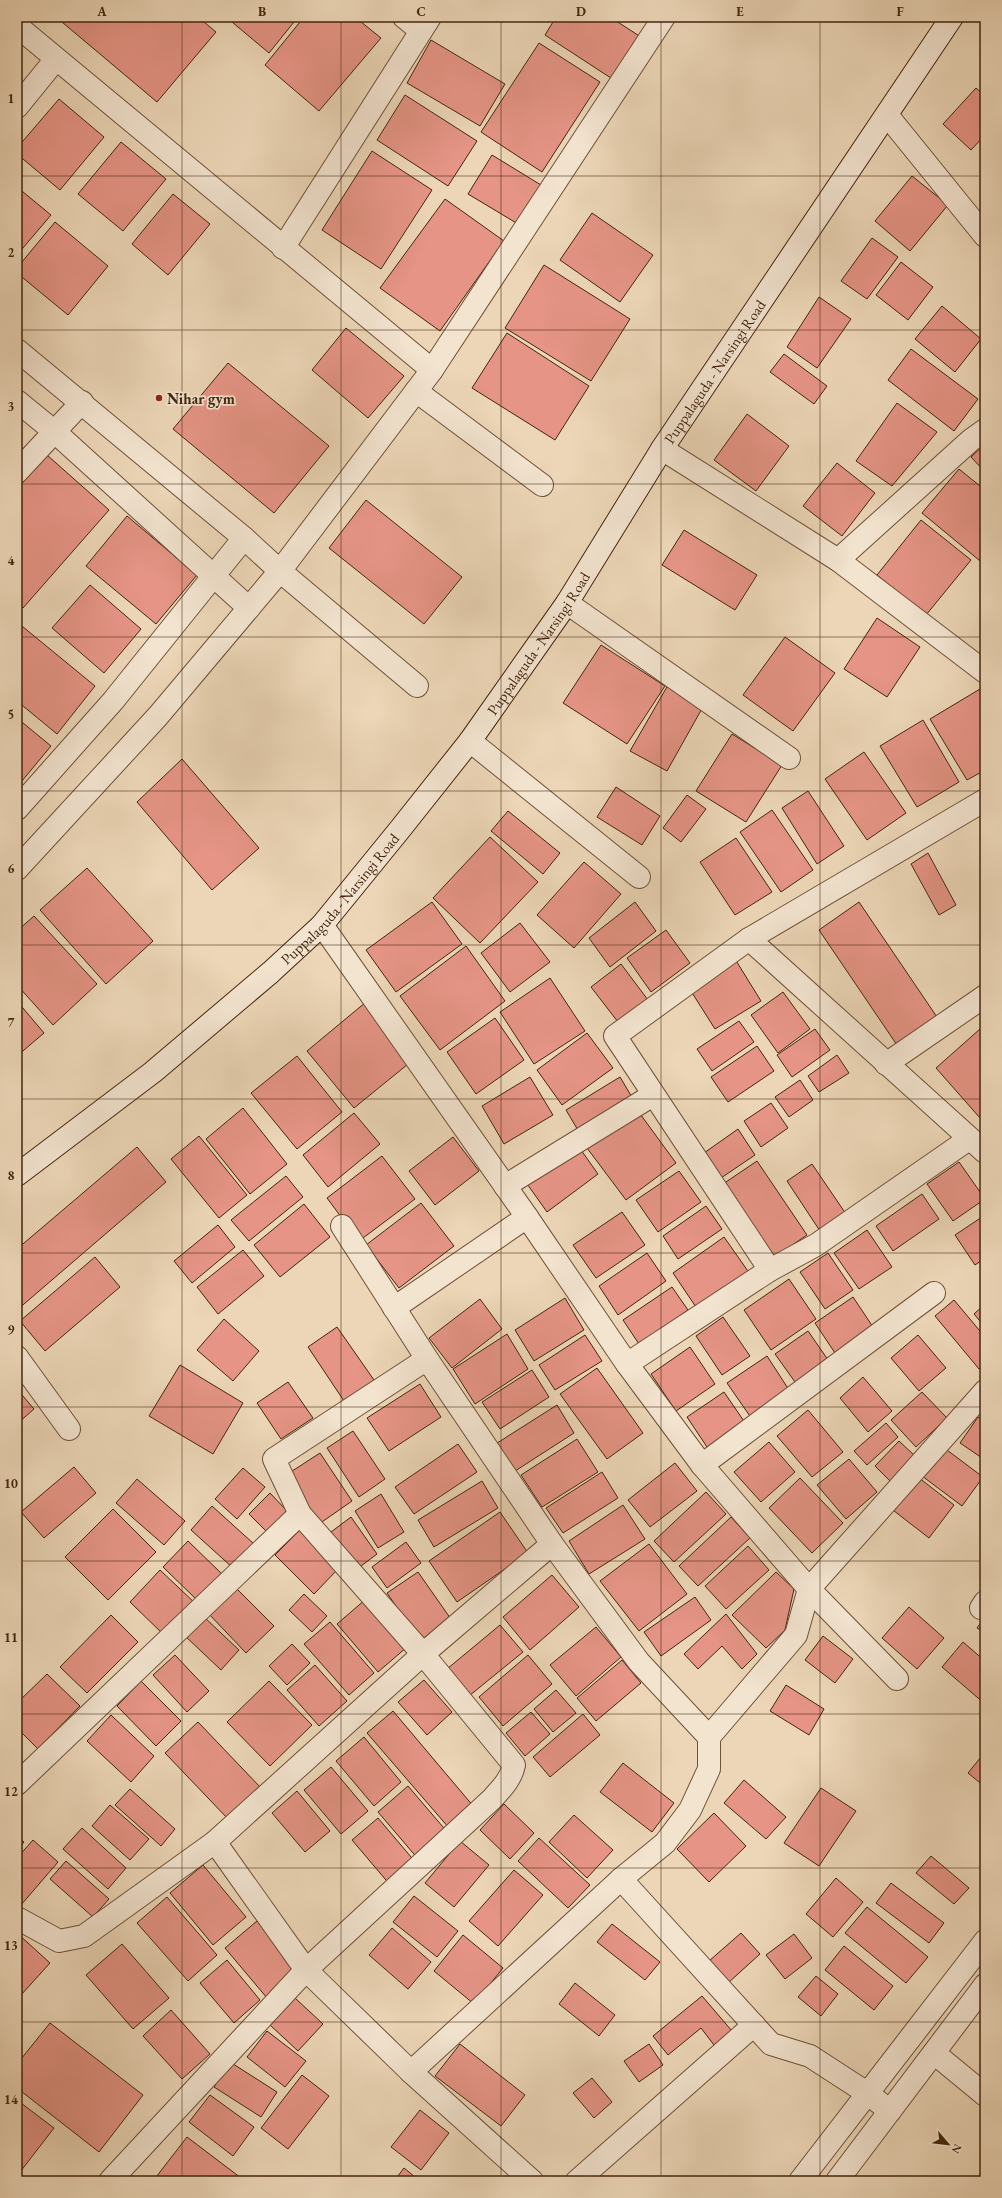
<svg xmlns="http://www.w3.org/2000/svg" width="1002" height="2198" font-family="'EB Garamond',serif">
	<style>
		.building { fill: #e59485; stroke: #44250e }
		.lines { fill: none; stroke-linecap: round; stroke-linejoin: round }
		.street-casing { stroke: #6e5138; stroke-width: 24 }
		.secondary-casing { stroke: #44250e; stroke-width: 24 }
		.street { stroke: #f3e4d0; stroke-width: 22 }
		.secondary { stroke: #f3e4d0; stroke-width: 22 }
		.grid { fill: none; stroke: #44250e; stroke-width: 1; stroke-opacity: 0.55 }
		.poi-dot { fill: #8f2418; stroke: #f3e4d0; stroke-width: 1.5 }
		.labels { text-anchor: middle; dominant-baseline: central; stroke-width: 3.5; stroke-linejoin: round; paint-order: stroke }
		.street-label { font-size: 15px; fill: #44250e; stroke: #f3e4d0 }
		.poi-label { font-size: 15px; font-weight: bold; fill: #44250e; stroke: #f3e4d0; text-anchor: start }
		.neatline { fill: none; stroke: #44250e; stroke-width: 1.5 }
		.grid-label { font-size: 13px; text-anchor: middle; font-weight: bold; fill: #44250e }
	</style>
	<rect width="100%" height="100%" fill="#ecd6b7"/>
	<filter id="stains"><feTurbulence type="fractalNoise" baseFrequency=".005" numOctaves="4"/><feColorMatrix values="0 0 0 0 .2 0 0 0 0 .09 0 0 0 0 .02 0 0 0 .5 -.17"/></filter>
	<radialGradient id="worn" r=".72"><stop offset=".6" stop-color="#630" stop-opacity="0"/><stop offset="1" stop-color="#630" stop-opacity=".3"/></radialGradient>
	<g class="building">
		<polygon points="56,17 198,17 216,32 157,102"/>
		<polygon points="236,17 298,17 269,53 232,22"/>
		<polygon points="304,17 355,17 381,38 319,111 265,65"/>
		<polygon points="556,17 610,17 644,39 617,82 545,35"/>
		<polygon points="431,40 505,84 480,126 407,83"/>
		<polygon points="539,43 600,82 542,172 481,132"/>
		<polygon points="976,88 985,96 985,135 971,150 943,124"/>
		<polygon points="405,95 477,141 448,186 377,140"/>
		<polygon points="59,99 104,137 60,190 17,154 17,148"/>
		<polygon points="121,142 166,179 123,231 78,194"/>
		<polygon points="372,151 432,190 381,269 322,230"/>
		<polygon points="492,155 541,185 518,224 468,194"/>
		<polygon points="912,176 948,205 910,251 875,221"/>
		<polygon points="17,187 51,215 17,255"/>
		<polygon points="173,194 210,224 168,275 132,244"/>
		<polygon points="445,199 504,241 440,331 380,288"/>
		<polygon points="592,213 653,255 620,302 560,260"/>
		<polygon points="55,222 108,266 68,315 17,273 17,268"/>
		<polygon points="872,238 898,257 867,299 841,281"/>
		<polygon points="901,262 933,287 908,320 876,295"/>
		<polygon points="544,265 630,319 591,381 505,328"/>
		<polygon points="819,297 851,319 817,368 787,347"/>
		<polygon points="942,306 981,339 955,372 915,339"/>
		<polygon points="346,328 404,376 368,418 312,370"/>
		<polygon points="507,333 589,386 555,440 472,388"/>
		<polygon points="911,349 978,399 954,431 888,380"/>
		<polygon points="784,354 827,386 814,404 770,372"/>
		<polygon points="228,363 329,446 274,513 173,429"/>
		<polygon points="897,403 937,432 892,486 856,461"/>
		<polygon points="747,414 789,446 756,491 714,460"/>
		<polygon points="985,444 985,472 971,457"/>
		<polygon points="47,455 109,510 23,608 17,603 17,489"/>
		<polygon points="837,463 875,493 842,536 803,506"/>
		<polygon points="959,469 985,490 985,565 922,513"/>
		<polygon points="366,500 462,577 424,624 329,548"/>
		<polygon points="127,516 197,575 156,624 86,566"/>
		<polygon points="921,520 971,560 926,615 877,575"/>
		<polygon points="684,530 757,575 735,610 662,565"/>
		<polygon points="90,585 141,629 104,673 52,628"/>
		<polygon points="877,618 920,647 887,697 844,669"/>
		<polygon points="17,622 95,686 57,734 17,701"/>
		<polygon points="785,637 835,673 793,731 743,695"/>
		<polygon points="601,645 665,686 627,744 563,703"/>
		<polygon points="668,685 704,705 667,771 630,751"/>
		<polygon points="980,689 985,698 985,770 967,780 930,719"/>
		<polygon points="17,718 51,746 17,787"/>
		<polygon points="923,720 959,782 917,807 880,746"/>
		<polygon points="732,734 782,765 746,822 696,791"/>
		<polygon points="864,752 906,813 867,840 825,779"/>
		<polygon points="182,759 259,848 212,890 137,802"/>
		<polygon points="616,787 660,816 642,845 597,817"/>
		<polygon points="808,791 844,846 817,864 782,808"/>
		<polygon points="687,795 706,809 681,842 663,828"/>
		<polygon points="772,810 813,870 781,892 740,832"/>
		<polygon points="508,811 560,853 543,874 491,831"/>
		<polygon points="490,837 538,882 480,943 433,898"/>
		<polygon points="736,838 772,892 735,915 700,862"/>
		<polygon points="928,853 956,905 939,915 911,864"/>
		<polygon points="584,862 621,894 574,948 537,915"/>
		<polygon points="87,868 153,941 106,984 40,910"/>
		<polygon points="432,902 462,944 396,992 366,950"/>
		<polygon points="635,902 656,931 610,967 589,938"/>
		<polygon points="859,902 939,1020 899,1048 819,930"/>
		<polygon points="34,916 97,984 53,1025 17,985 17,931"/>
		<polygon points="520,923 550,962 510,992 481,953"/>
		<polygon points="666,930 690,963 651,992 627,958"/>
		<polygon points="466,946 505,1001 440,1050 400,996"/>
		<polygon points="735,959 761,1001 715,1029 689,988"/>
		<polygon points="621,964 648,1000 618,1022 591,987"/>
		<polygon points="550,978 585,1031 534,1064 500,1012"/>
		<polygon points="783,992 810,1029 778,1053 751,1015"/>
		<polygon points="17,1001 44,1033 17,1056"/>
		<polygon points="366,1002 413,1060 354,1108 307,1051"/>
		<polygon points="495,1018 524,1060 476,1094 447,1052"/>
		<polygon points="739,1021 754,1042 712,1071 697,1049"/>
		<polygon points="815,1029 830,1050 792,1077 777,1055"/>
		<polygon points="980,1029 985,1034 985,1114 980,1118 936,1068"/>
		<polygon points="587,1033 613,1068 562,1105 537,1070"/>
		<polygon points="757,1046 774,1071 728,1102 711,1077"/>
		<polygon points="837,1055 849,1073 819,1092 808,1076"/>
		<polygon points="297,1056 342,1112 297,1149 251,1093"/>
		<polygon points="530,1077 553,1115 504,1144 482,1106"/>
		<polygon points="620,1077 636,1104 582,1137 566,1110"/>
		<polygon points="800,1080 813,1100 789,1117 775,1097"/>
		<polygon points="771,1103 788,1128 761,1147 744,1121"/>
		<polygon points="243,1108 287,1164 250,1194 206,1139"/>
		<polygon points="638,1111 676,1163 626,1200 587,1148"/>
		<polygon points="354,1113 380,1144 328,1187 303,1155"/>
		<polygon points="738,1129 755,1155 721,1178 704,1153"/>
		<polygon points="199,1136 247,1195 219,1218 171,1159"/>
		<polygon points="453,1137 479,1171 435,1205 409,1171"/>
		<polygon points="576,1143 598,1174 547,1212 525,1181"/>
		<polygon points="137,1147 166,1182 17,1310 17,1249"/>
		<polygon points="382,1156 415,1199 359,1241 327,1198"/>
		<polygon points="757,1161 807,1235 773,1258 723,1184"/>
		<polygon points="959,1162 985,1199 953,1221 927,1184"/>
		<polygon points="812,1164 846,1214 820,1231 787,1181"/>
		<polygon points="679,1171 701,1202 658,1232 636,1200"/>
		<polygon points="286,1176 303,1197 249,1241 231,1220"/>
		<polygon points="922,1194 939,1219 893,1251 876,1226"/>
		<polygon points="421,1203 454,1246 399,1288 366,1245"/>
		<polygon points="304,1204 330,1237 280,1277 254,1245"/>
		<polygon points="706,1206 722,1229 678,1259 663,1236"/>
		<polygon points="622,1212 645,1245 596,1278 573,1245"/>
		<polygon points="985,1215 985,1258 975,1265 955,1235"/>
		<polygon points="218,1225 235,1247 192,1283 174,1261"/>
		<polygon points="867,1230 892,1267 859,1289 834,1253"/>
		<polygon points="724,1237 750,1274 698,1310 673,1273"/>
		<polygon points="243,1250 264,1276 218,1314 197,1287"/>
		<polygon points="647,1253 666,1281 618,1315 599,1286"/>
		<polygon points="828,1253 853,1290 825,1309 800,1272"/>
		<polygon points="95,1257 120,1287 45,1351 20,1321"/>
		<polygon points="789,1279 816,1319 771,1350 744,1310"/>
		<polygon points="672,1287 688,1310 639,1344 623,1320"/>
		<polygon points="853,1297 877,1333 839,1359 815,1323"/>
		<polygon points="565,1298 584,1330 534,1361 515,1330"/>
		<polygon points="480,1299 502,1329 452,1368 429,1338"/>
		<polygon points="954,1300 985,1337 985,1364 979,1369 935,1316"/>
		<polygon points="985,1304 985,1327 974,1314"/>
		<polygon points="723,1317 750,1356 722,1375 696,1336"/>
		<polygon points="224,1319 259,1351 233,1381 197,1350"/>
		<polygon points="337,1327 374,1380 344,1401 308,1347"/>
		<polygon points="808,1331 833,1367 800,1389 775,1354"/>
		<polygon points="507,1334 528,1369 475,1404 453,1369"/>
		<polygon points="585,1335 602,1361 555,1390 539,1365"/>
		<polygon points="918,1335 946,1368 919,1391 891,1358"/>
		<polygon points="690,1347 715,1384 676,1411 651,1374"/>
		<polygon points="767,1356 793,1396 754,1422 727,1383"/>
		<polygon points="180,1365 243,1403 213,1454 149,1416"/>
		<polygon points="597,1368 643,1433 607,1459 560,1394"/>
		<polygon points="532,1370 549,1397 500,1429 482,1402"/>
		<polygon points="863,1377 892,1411 868,1432 840,1398"/>
		<polygon points="288,1382 313,1418 281,1439 257,1403"/>
		<polygon points="420,1384 441,1417 389,1451 367,1418"/>
		<polygon points="17,1389 34,1409 17,1424"/>
		<polygon points="724,1392 748,1427 711,1453 687,1417"/>
		<polygon points="922,1392 947,1418 916,1447 891,1420"/>
		<polygon points="557,1405 574,1433 512,1473 494,1445"/>
		<polygon points="808,1410 843,1452 812,1477 777,1436"/>
		<polygon points="978,1417 985,1422 985,1460 960,1443"/>
		<polygon points="886,1423 898,1437 867,1465 854,1451"/>
		<polygon points="353,1431 385,1479 359,1497 327,1448"/>
		<polygon points="577,1439 598,1472 542,1507 521,1475"/>
		<polygon points="899,1441 915,1456 890,1481 875,1466"/>
		<polygon points="769,1442 795,1472 761,1502 734,1472"/>
		<polygon points="458,1444 477,1472 414,1514 395,1487"/>
		<polygon points="943,1447 983,1477 962,1506 922,1476"/>
		<polygon points="320,1453 352,1501 319,1524 286,1475"/>
		<polygon points="849,1459 877,1492 846,1519 817,1485"/>
		<polygon points="675,1463 697,1491 650,1527 628,1500"/>
		<polygon points="74,1467 96,1493 44,1538 21,1512"/>
		<polygon points="243,1468 265,1487 237,1519 215,1499"/>
		<polygon points="602,1472 618,1498 563,1533 546,1508"/>
		<polygon points="914,1474 954,1505 929,1538 889,1507"/>
		<polygon points="800,1478 843,1523 812,1553 769,1508"/>
		<polygon points="137,1479 185,1521 164,1545 116,1503"/>
		<polygon points="482,1481 498,1508 434,1547 418,1520"/>
		<polygon points="706,1492 726,1514 674,1562 654,1541"/>
		<polygon points="270,1493 288,1512 267,1532 249,1514"/>
		<polygon points="381,1494 404,1532 378,1548 355,1511"/>
		<polygon points="623,1505 645,1539 589,1574 569,1541"/>
		<polygon points="212,1506 254,1544 233,1568 191,1530"/>
		<polygon points="113,1509 156,1552 108,1600 65,1557"/>
		<polygon points="500,1512 528,1553 457,1602 429,1561"/>
		<polygon points="351,1517 377,1554 357,1569 331,1532"/>
		<polygon points="731,1517 750,1538 698,1586 679,1566"/>
		<polygon points="300,1530 339,1568 314,1594 275,1555"/>
		<polygon points="188,1541 223,1575 198,1601 163,1567"/>
		<polygon points="406,1542 421,1563 387,1588 372,1567"/>
		<polygon points="649,1544 687,1594 639,1631 600,1581"/>
		<polygon points="748,1546 769,1570 726,1609 705,1586"/>
		<polygon points="160,1570 197,1605 166,1637 130,1602"/>
		<polygon points="418,1572 453,1622 422,1644 387,1593"/>
		<polygon points="776,1572 794,1589 785,1630 766,1648 732,1615"/>
		<polygon points="552,1575 579,1607 530,1650 503,1617"/>
		<polygon points="234,1586 274,1626 246,1653 207,1612"/>
		<polygon points="304,1594 327,1616 312,1632 289,1610"/>
		<polygon points="695,1597 711,1620 661,1656 644,1632"/>
		<polygon points="366,1599 407,1647 378,1672 337,1624"/>
		<polygon points="909,1607 944,1638 917,1669 882,1638"/>
		<polygon points="726,1614 757,1654 742,1669 722,1646 698,1669 684,1654"/>
		<polygon points="111,1615 138,1642 87,1693 60,1667"/>
		<polygon points="203,1616 239,1650 221,1670 184,1635"/>
		<polygon points="985,1617 985,1633 977,1628"/>
		<polygon points="330,1622 374,1673 349,1695 304,1644"/>
		<polygon points="500,1625 523,1652 469,1696 447,1669"/>
		<polygon points="596,1627 621,1657 576,1696 550,1665"/>
		<polygon points="823,1636 853,1659 835,1683 805,1660"/>
		<polygon points="963,1642 985,1661 985,1704 942,1667"/>
		<polygon points="292,1644 310,1663 287,1685 269,1666"/>
		<polygon points="175,1655 209,1691 187,1712 153,1675"/>
		<polygon points="528,1655 552,1684 503,1726 479,1697"/>
		<polygon points="622,1660 641,1683 596,1721 577,1698"/>
		<polygon points="315,1665 347,1701 319,1726 287,1690"/>
		<polygon points="47,1674 80,1706 38,1749 17,1728 17,1703"/>
		<polygon points="424,1680 452,1712 427,1735 398,1702"/>
		<polygon points="141,1681 181,1721 156,1746 117,1706"/>
		<polygon points="269,1681 312,1725 270,1766 227,1722"/>
		<polygon points="786,1685 824,1709 809,1735 770,1711"/>
		<polygon points="556,1690 576,1713 553,1732 534,1709"/>
		<polygon points="393,1711 474,1807 449,1828 367,1733"/>
		<polygon points="531,1712 550,1734 525,1756 506,1733"/>
		<polygon points="583,1714 600,1735 550,1777 533,1757"/>
		<polygon points="111,1715 154,1756 131,1782 87,1741"/>
		<polygon points="198,1722 262,1789 230,1821 165,1753"/>
		<polygon points="364,1737 401,1782 374,1806 336,1761"/>
		<polygon points="985,1752 985,1787 968,1773"/>
		<polygon points="623,1763 674,1803 652,1832 600,1792"/>
		<polygon points="331,1767 368,1811 341,1834 304,1790"/>
		<polygon points="744,1780 786,1817 766,1839 724,1803"/>
		<polygon points="408,1786 449,1834 419,1860 378,1812"/>
		<polygon points="821,1788 856,1811 819,1866 784,1843"/>
		<polygon points="130,1789 175,1829 161,1846 115,1805"/>
		<polygon points="297,1791 330,1831 305,1852 272,1813"/>
		<polygon points="504,1804 534,1833 510,1859 480,1830"/>
		<polygon points="110,1805 149,1839 130,1860 92,1826"/>
		<polygon points="714,1813 746,1846 709,1882 677,1849"/>
		<polygon points="574,1815 613,1850 587,1878 549,1842"/>
		<polygon points="378,1818 417,1864 391,1886 352,1840"/>
		<polygon points="82,1828 126,1868 108,1889 63,1849"/>
		<polygon points="17,1836 24,1842 17,1851"/>
		<polygon points="539,1838 590,1885 568,1908 518,1861"/>
		<polygon points="33,1840 58,1862 21,1905 17,1902 17,1858"/>
		<polygon points="460,1841 489,1865 454,1907 425,1883"/>
		<polygon points="931,1856 969,1888 954,1904 916,1873"/>
		<polygon points="66,1861 109,1899 93,1917 50,1879"/>
		<polygon points="203,1865 246,1917 213,1945 170,1893"/>
		<polygon points="514,1870 543,1895 498,1946 469,1921"/>
		<polygon points="836,1878 863,1902 833,1937 806,1914"/>
		<polygon points="891,1883 944,1923 929,1943 876,1903"/>
		<polygon points="414,1896 458,1931 437,1957 393,1922"/>
		<polygon points="167,1897 217,1955 188,1981 137,1923"/>
		<polygon points="867,1907 928,1957 906,1983 845,1933"/>
		<polygon points="257,1921 298,1971 267,1998 225,1948"/>
		<polygon points="612,1924 660,1962 645,1980 597,1942"/>
		<polygon points="392,1928 431,1962 408,1989 369,1955"/>
		<polygon points="17,1933 50,1963 21,1995 17,1991"/>
		<polygon points="741,1933 760,1954 728,1983 709,1961"/>
		<polygon points="794,1934 812,1958 785,1979 766,1955"/>
		<polygon points="463,1935 503,1968 474,2004 434,1971"/>
		<polygon points="122,1944 169,1998 133,2029 86,1975"/>
		<polygon points="844,1946 893,1986 874,2010 825,1970"/>
		<polygon points="227,1960 260,2000 234,2023 200,1983"/>
		<polygon points="816,1976 838,1994 821,2016 798,1997"/>
		<polygon points="575,1983 615,2015 599,2036 559,2004"/>
		<polygon points="702,1996 732,2031 714,2045 701,2028 668,2055 653,2036"/>
		<polygon points="295,1998 323,2024 298,2051 270,2025"/>
		<polygon points="171,2010 210,2054 182,2079 143,2036"/>
		<polygon points="50,2023 143,2095 99,2152 17,2088 17,2064"/>
		<polygon points="267,2031 306,2061 285,2087 247,2057"/>
		<polygon points="460,2044 525,2095 501,2126 435,2076"/>
		<polygon points="649,2044 663,2065 639,2082 624,2061"/>
		<polygon points="230,2062 277,2092 261,2117 214,2087"/>
		<polygon points="302,2075 329,2096 288,2149 261,2128"/>
		<polygon points="592,2078 612,2102 594,2118 573,2093"/>
		<polygon points="210,2095 254,2127 233,2156 189,2122"/>
		<polygon points="17,2100 54,2128 17,2176"/>
		<polygon points="420,2110 449,2133 421,2170 391,2147"/>
		<polygon points="187,2137 245,2181 153,2181"/>
		<polygon points="404,2168 420,2181 394,2181"/>
	</g>
	<g class="lines">
		<g class="street-casing">
			<g id="street">
				<polyline points="404,17 421,31"/>
				<polyline points="17,26 432,370"/>
				<polyline points="17,107 56,59"/>
				<polyline points="887,115 985,236"/>
				<polyline points="283,248 430,17"/>
				<polyline points="17,350 244,538 280,571 417,686"/>
				<polyline points="416,391 542,485"/>
				<polyline points="17,401 55,432 249,608"/>
				<polyline points="985,430 971,440 838,560 985,672"/>
				<polyline points="662,449 838,560"/>
				<polyline points="17,472 82,402"/>
				<polyline points="567,603 789,758"/>
				<polyline points="470,741 639,877"/>
				<polyline points="17,809 113,701 244,538"/>
				<polyline points="17,869 158,716 280,571 432,370 664,17"/>
				<polyline points="322,925 527,1217 627,1364 702,1465 809,1589 796,1635 709,1737 639,1662 552,1544 427,1359 342,1226"/>
				<polyline points="749,939 985,1152"/>
				<polyline points="886,1064 985,996"/>
				<polyline points="505,1186 653,1095"/>
				<polyline points="770,1270 615,1036 749,939 985,800"/>
				<polyline points="394,1308 527,1217"/>
				<polyline points="17,1357 69,1429"/>
				<polyline points="627,1364 770,1270 816,1245 969,1139"/>
				<polyline points="702,1465 934,1293"/>
				<polyline points="981,1608 985,1602"/>
				<polyline points="897,1679 809,1589 985,1391"/>
				<polyline points="17,1784 300,1514"/>
				<polyline points="215,1842 306,1970 411,2072 621,1879 665,1843 690,1810 709,1769 709,1737"/>
				<polyline points="621,1879 771,2044 810,2056 867,2093 890,2111"/>
				<polyline points="17,1918 59,1941 84,1936 215,1842 423,1654 552,1544"/>
				<polyline points="934,2053 985,2095"/>
				<polyline points="411,2072 532,2181"/>
				<path d="M110,2181L306,1970L492,1799C502,1788 511,1779 514,1765L423,1654L300,1514L274,1459L427,1359"/>
				<polyline points="577,2181 754,2025"/>
				<polyline points="800,2181 985,1941"/>
				<polyline points="837,2181 985,1985"/>
			</g>
		</g>
		<g class="secondary-casing">
			<g id="secondary">
				<path id="s1" d="M17,1175L153,1072L271,972L322,925L401,828L470,741L567,603L662,449L952,17"/>
			</g>
		</g>
		<use href="#street" class="street"/>
		<use href="#secondary" class="secondary"/>
	</g>
	<path class="grid" d="M182,17V2181M341,17V2181M501,17V2181M661,17V2181M820,17V2181M17,176H985M17,330H985M17,484H985M17,637H985M17,791H985M17,945H985M17,1099H985M17,1253H985M17,1407H985M17,1561H985M17,1714H985M17,1868H985M17,2022H985"/>
	<circle class="poi-dot" cx="159" cy="398" r="4"/>
	<g class="labels">
		<g class="street-label">
			<text stroke="none"><textPath href="#s1" startOffset="1074">Puppalaguda - Narsingi Road</textPath></text>
			<text stroke="none"><textPath href="#s1" startOffset="750">Puppalaguda - Narsingi Road</textPath></text>
			<text stroke="none"><textPath href="#s1" startOffset="426">Puppalaguda - Narsingi Road</textPath></text>
		</g>
		<g class="poi-label">
			<text x="167" y="398">Nihar gym</text>
		</g>
	</g>
	<rect width="1002" height="2198" fill="none" stroke="#ecd6b7" stroke-width="44"/>
	<g transform="translate(948 2144) rotate(118)" stroke="#f3e4d0" stroke-width="3" paint-order="stroke">
	<path d="M0-3L7 15L0 10L-7 15Z" fill="#44250e"/>
	<text y="-6" font-size="11" font-weight="bold" text-anchor="middle" fill="#44250e">N</text>
	</g>
	<rect x="22" y="22" width="958" height="2154" class="neatline"/>
	<g class="grid-label">
		<text x="102" y="16">A</text>
		<text x="262" y="16">B</text>
		<text x="421" y="16">C</text>
		<text x="581" y="16">D</text>
		<text x="740" y="16">E</text>
		<text x="900" y="16">F</text>
		<text x="11" y="103">1</text>
		<text x="11" y="257">2</text>
		<text x="11" y="411">3</text>
		<text x="11" y="565">4</text>
		<text x="11" y="719">5</text>
		<text x="11" y="873">6</text>
		<text x="11" y="1027">7</text>
		<text x="11" y="1180">8</text>
		<text x="11" y="1334">9</text>
		<text x="11" y="1488">10</text>
		<text x="11" y="1642">11</text>
		<text x="11" y="1796">12</text>
		<text x="11" y="1950">13</text>
		<text x="11" y="2104">14</text>
	</g>
	<rect width="100%" height="100%" filter="url(#stains)"/>
	<rect width="100%" height="100%" fill="url(#worn)"/>
</svg>
